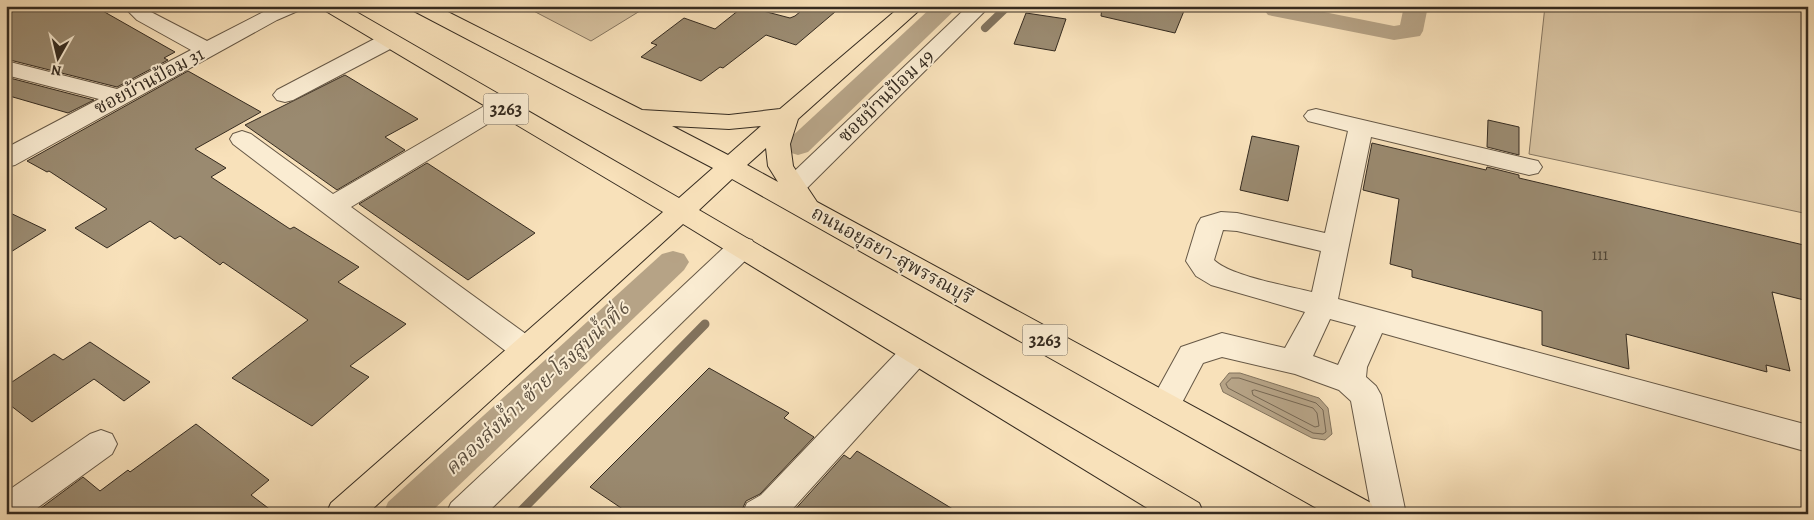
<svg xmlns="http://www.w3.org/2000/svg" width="1814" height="520" font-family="Alegreya,'Noto Serif Thai',serif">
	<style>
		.green { fill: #d7c2a0; stroke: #867660 }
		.water { fill: #b6a386; stroke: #82735d }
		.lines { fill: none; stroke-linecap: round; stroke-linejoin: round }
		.shore { stroke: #766753; stroke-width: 1 }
		.stream-far1 { stroke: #82735d; stroke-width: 8 }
		.stream { stroke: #82735d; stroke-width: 9 }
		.canal { fill: #b6a386; fill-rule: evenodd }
		.building { fill: #9a8a70; stroke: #352b20 }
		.minor-casing { stroke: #665846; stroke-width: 2 }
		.major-casing { stroke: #352b20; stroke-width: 2 }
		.minor { fill: #faecd2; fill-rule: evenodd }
		.major { fill: #f8e1ba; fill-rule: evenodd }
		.labels { text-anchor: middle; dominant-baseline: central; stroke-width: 4; stroke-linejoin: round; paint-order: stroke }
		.number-label { font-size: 16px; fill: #4e4334 }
		.shield { fill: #faecd2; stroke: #706555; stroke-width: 1 }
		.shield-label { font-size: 18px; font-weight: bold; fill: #352b20 }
		.street-label { font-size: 19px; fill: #352b20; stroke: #faecd2 }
		.water-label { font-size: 20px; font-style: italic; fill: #5c4f3f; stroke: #faecd2 }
	</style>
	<rect width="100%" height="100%" fill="#f8e1ba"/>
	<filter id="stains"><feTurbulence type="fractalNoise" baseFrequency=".004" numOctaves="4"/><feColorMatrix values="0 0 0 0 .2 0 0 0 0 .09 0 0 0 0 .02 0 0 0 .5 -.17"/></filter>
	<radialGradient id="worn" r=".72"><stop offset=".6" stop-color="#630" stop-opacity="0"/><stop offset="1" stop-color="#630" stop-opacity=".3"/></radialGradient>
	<g class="green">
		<polygon points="524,6 648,6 591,41"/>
		<polygon points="1545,6 1808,6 1808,214 1529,154"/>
	</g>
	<polygon class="water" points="1229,373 1240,373 1319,398 1328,408 1332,434 1325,440 1312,438 1223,392 1220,384"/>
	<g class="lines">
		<g class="shore">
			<polygon points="1232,378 1239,378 1316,403 1323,410 1326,432 1323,434 1313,433 1228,388 1226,384"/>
			<polygon points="1255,390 1313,408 1317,413 1319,426 1315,427 1253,395 1252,391"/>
		</g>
		<polyline class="stream-far1" points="985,28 1008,6"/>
		<polyline class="stream" points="518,514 705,324"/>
		<g class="canal">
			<polygon points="933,6 959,6 808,152 798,155 788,152 784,146 788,140"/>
			<polygon points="1267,6 1294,6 1394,26 1400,25 1404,6 1428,6 1423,31 1420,36 1394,40 1268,15 1264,10"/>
			<polygon points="673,251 684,254 689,262 684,270 429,514 383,514 388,502 662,254"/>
		</g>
	</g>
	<g class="building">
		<polygon points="6,6 94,6 175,52 164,58 168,60 117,87 6,59"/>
		<polygon points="744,6 790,18 795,16 807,6 842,6 796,45 766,35 723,68 720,67 701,81 641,57 657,45 651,43 684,18 715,29"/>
		<polygon points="1102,6 1186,6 1175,33 1101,16"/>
		<polygon points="1026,13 1066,19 1055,51 1014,44"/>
		<polygon points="188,71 261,112 195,149 226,168 211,177 290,229 294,227 359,267 338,282 406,324 350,366 369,377 312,426 232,378 308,320 223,262 220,265 180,236 175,239 150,221 107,248 75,228 107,209 49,171 47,172 27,161"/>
		<polygon points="345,75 418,119 385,137 405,150 337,190 245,125"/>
		<polygon points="6,77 94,100 68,113 6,95"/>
		<polygon points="1488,120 1519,127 1519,155 1487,147"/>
		<polygon points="1252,136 1299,146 1288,201 1240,190"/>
		<polygon points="1372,143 1486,170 1487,167 1519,175 1519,178 1808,246 1808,301 1772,292 1790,371 1766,365 1767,372 1626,334 1629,369 1542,345 1542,311 1412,277 1412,270 1390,264 1399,199 1363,190"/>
		<polygon points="427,163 535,233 468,280 359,204"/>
		<polygon points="6,211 46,230 6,255"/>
		<polygon points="90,342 150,382 124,401 94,379 32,422 6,402 6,386 54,354 63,360"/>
		<polygon points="709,368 789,413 784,418 814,437 760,494 746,501 740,514 630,514 590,487"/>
		<polygon points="196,424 269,480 251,495 276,514 33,514 83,477 100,491 128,470 130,472"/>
		<polygon points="857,451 961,514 791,514 844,455 850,459"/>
	</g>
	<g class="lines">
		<g class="minor-casing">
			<g id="minor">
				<polygon points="123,6 146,6 151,12 207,41 275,6 303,6 300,10 277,20 15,165 6,167 6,148 99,99 6,75 6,61 117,89 191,50 137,20"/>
				<polygon points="968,6 990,6 802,193 793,196 784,193 780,187 784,181"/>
				<polygon points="388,34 396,36 399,41 396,46 293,100 285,102 277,100 273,95 277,90 380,36"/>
				<polygon points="501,99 509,101 513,106 509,111 351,207 537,342 541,350 537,358 526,362 515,358 233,144 230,139 233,134 242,131 251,134 333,194 493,101"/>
				<path d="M1316,109L1529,159L1538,161L1542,167L1538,173L1529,175L1371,137L1338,299L1808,425V452L1382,333L1367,367L1366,377L1376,386L1381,395L1406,514H1372L1351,401L1339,390L1295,374L1222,357L1203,363L1175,416L1164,420L1153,416L1148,407L1181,347L1222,333L1285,348L1305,312L1211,285L1196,276L1186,261L1197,225L1201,218L1221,212L1237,213L1325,233L1348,131L1308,121L1304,116L1308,111ZM1223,230L1237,231L1321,251L1312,292C1288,286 1230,276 1214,260ZM1330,319L1356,326L1338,365L1313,356Z"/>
				<polygon points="742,237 752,240 756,247 752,254 486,514 446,514 451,503 732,240"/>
				<polygon points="916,340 927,344 931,352 927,360 788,514 742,514 747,503 761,495 905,344"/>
				<polygon points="101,430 112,434 117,444 112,454 29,514 6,514 6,492 90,434"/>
			</g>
		</g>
		<g class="major-casing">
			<path id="major" d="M321,6H346L679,198L713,168L412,10L409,6H436L642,110L729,115L780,109L901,6H924L798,119L790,144L793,166L817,202L1371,503L1376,514H1327L732,179L699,210L1199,503L1204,514H1157L683,224L367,514H326L331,503L663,212L324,10ZM672,126L729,129L761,126L728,155ZM766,148L768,166L778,182L747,165Z"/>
		</g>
		<use href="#minor" class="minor"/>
		<use href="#major" class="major"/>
	</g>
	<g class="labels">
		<g class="number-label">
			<text x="1600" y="255">111</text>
		</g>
		<g class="shield">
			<rect x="483.5" y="93.5" width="45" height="31" rx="4"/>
			<rect x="1022.5" y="324.5" width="45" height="31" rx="4"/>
		</g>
		<g class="shield-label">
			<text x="506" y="109">3263</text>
			<text x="1045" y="340">3263</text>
		</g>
		<g class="street-label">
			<text transform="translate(149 81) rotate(-28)">ซอยบ้านป้อม 31</text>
			<text transform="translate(886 96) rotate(-44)">ซอยบ้านป้อม 49</text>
			<text transform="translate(892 255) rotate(29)">ถนนอยุธยา-สุพรรณบุรี</text>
		</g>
		<g class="water-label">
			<text transform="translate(537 388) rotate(-43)">คลองส่งน้ำ 1 ซ้าย-โรงสูบน้ำที่ 6</text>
		</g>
	</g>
	<rect width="1814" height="520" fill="none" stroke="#f8e1ba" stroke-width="25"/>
	<rect x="8" y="8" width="1799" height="505" fill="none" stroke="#352b20" stroke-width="2.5"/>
	<rect x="12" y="12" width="1789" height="495" fill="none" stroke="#352b20"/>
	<g transform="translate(58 58) rotate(188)" stroke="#faecd2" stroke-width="4" paint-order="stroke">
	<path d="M0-4L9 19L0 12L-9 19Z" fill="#352b20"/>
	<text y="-8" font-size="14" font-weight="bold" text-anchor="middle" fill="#352b20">N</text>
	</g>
	<rect width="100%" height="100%" filter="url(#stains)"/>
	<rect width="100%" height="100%" fill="url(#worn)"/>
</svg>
